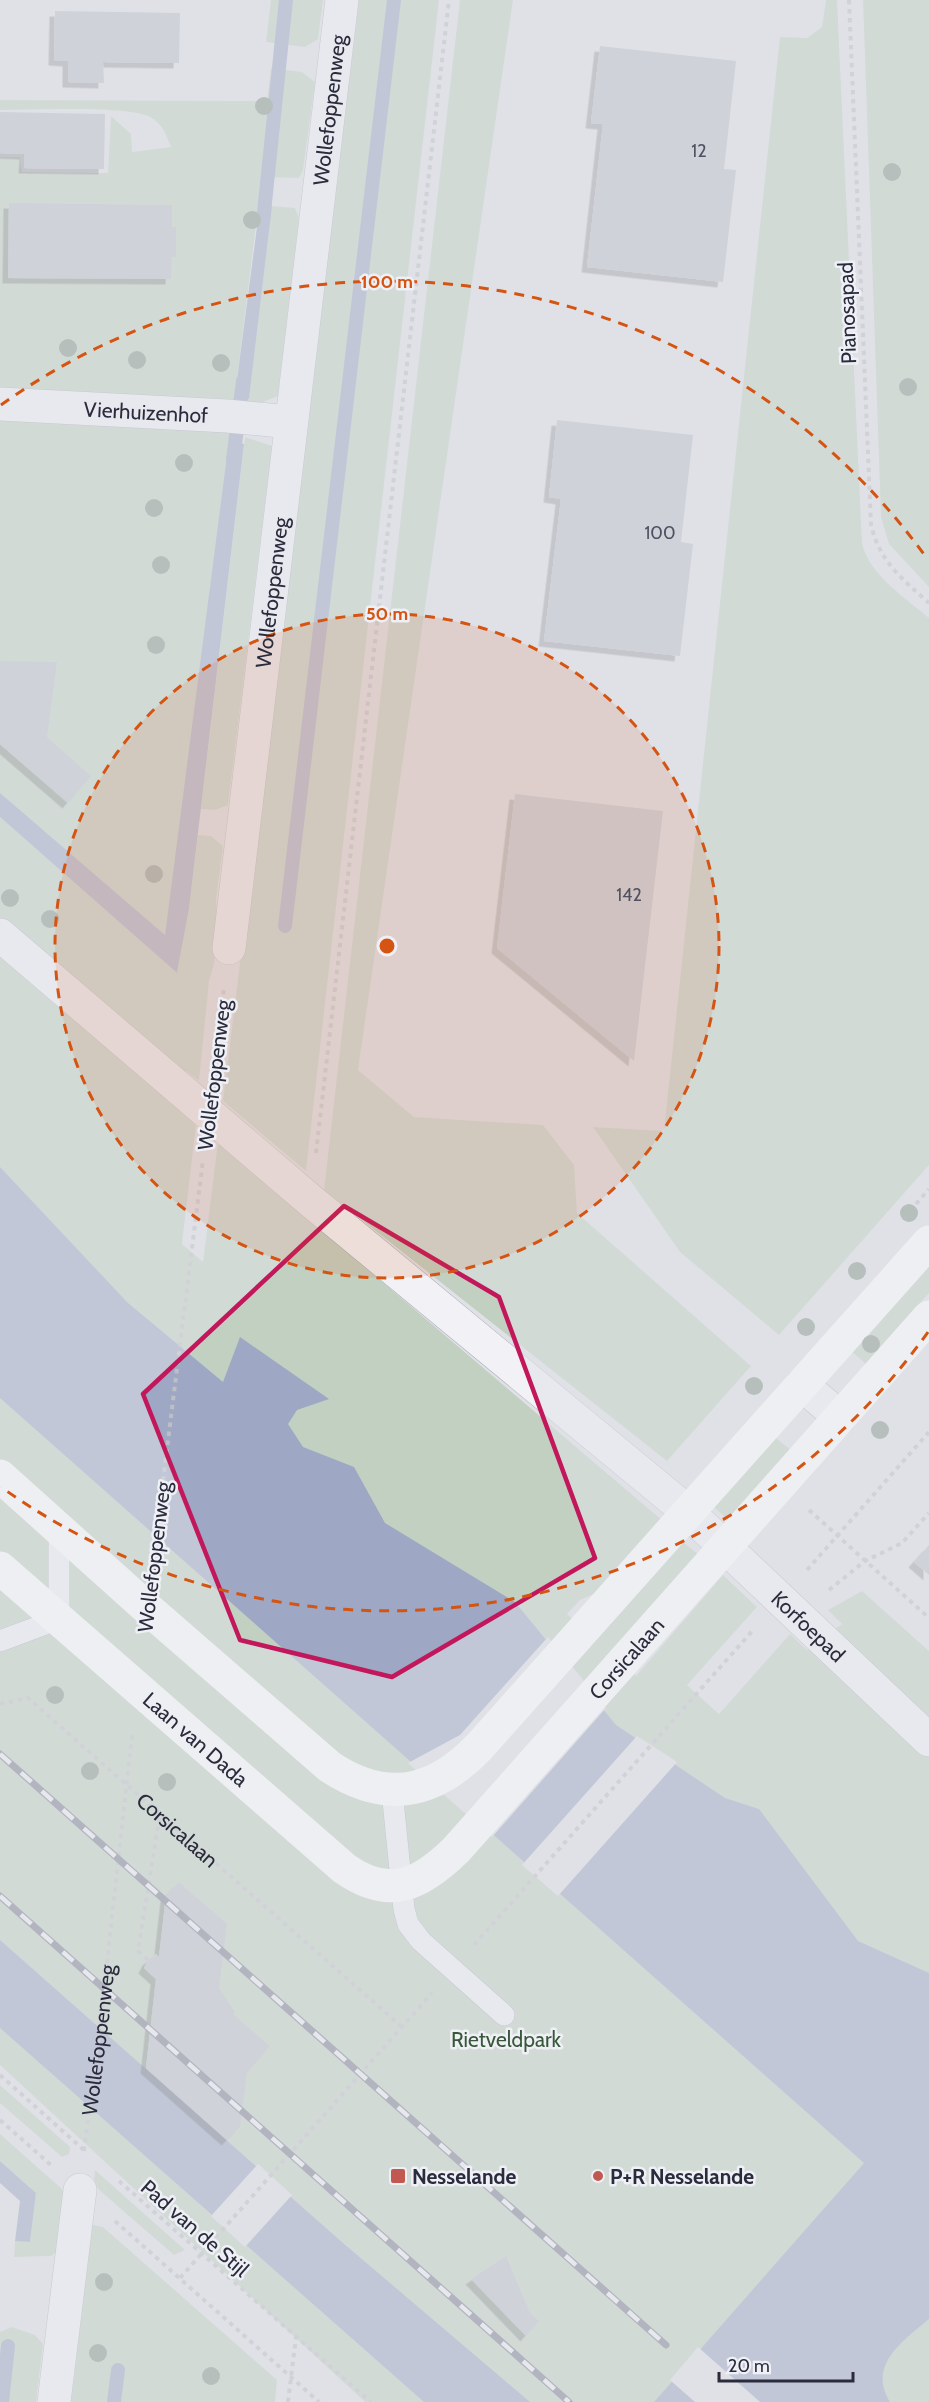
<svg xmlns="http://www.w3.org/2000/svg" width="929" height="2402" font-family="Cabin,sans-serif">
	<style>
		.green { fill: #c2d0c2 }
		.water { fill: #9ea7c4 }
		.pier { fill: #e0e1e7 }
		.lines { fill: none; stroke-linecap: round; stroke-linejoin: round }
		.stream { stroke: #9ea7c4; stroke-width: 14 }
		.building { fill: #bdbfca; filter: url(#shadow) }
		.lane-casing { stroke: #a9abb4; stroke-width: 22 }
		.street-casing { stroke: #a9abb4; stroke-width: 34 }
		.path { stroke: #bebfc6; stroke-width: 4; stroke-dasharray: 4.5 4.5; stroke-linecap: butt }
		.lane { stroke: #f2f2f6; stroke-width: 21 }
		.street { stroke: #f2f2f6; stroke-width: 33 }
		.secondary { stroke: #fff; stroke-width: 33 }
		.rail-casing { stroke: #7b7e8f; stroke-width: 7 }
		.rail { stroke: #eff0f5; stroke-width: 4.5; stroke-dasharray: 14; stroke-linecap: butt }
		.tree { fill: #849688 }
		.marked { fill: none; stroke: #c2185b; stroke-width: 4.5; stroke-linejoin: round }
		.ring { fill: none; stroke: #d55411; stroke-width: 3; stroke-dasharray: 10 8 }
		.poi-dot { fill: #c15950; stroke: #eff0f5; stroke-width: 2 }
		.labels { text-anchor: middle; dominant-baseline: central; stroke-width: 5; stroke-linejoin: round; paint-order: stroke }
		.number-label { font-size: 18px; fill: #4f5160 }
		.street-label { font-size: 21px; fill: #2a2c3d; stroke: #eff0f5 }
		.park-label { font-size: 21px; fill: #38583a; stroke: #eff0f5 }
		.poi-label { font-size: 21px; font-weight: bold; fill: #2a2c3d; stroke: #eff0f5; text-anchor: start }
		.centre { fill: #d55411; stroke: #eff0f5; stroke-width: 3 }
		.ring-label { font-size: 18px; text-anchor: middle; font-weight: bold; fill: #d55411; stroke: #eff0f5; stroke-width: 5; stroke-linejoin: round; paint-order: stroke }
	</style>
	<defs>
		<filter id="shadow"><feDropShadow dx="-5.5" dy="5.5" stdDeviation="0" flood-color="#0004"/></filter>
	</defs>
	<rect width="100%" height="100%" fill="#e0e1e7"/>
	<g class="green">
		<polygon points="271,0 323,0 318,39 305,47 266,42"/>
		<polygon points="359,0 439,0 306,1171 223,1101"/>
		<polygon points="460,0 513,0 358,1070 414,1117 543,1125 574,1165 577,1213 751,1366 667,1461 324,1190"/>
		<path d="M826,0H837L862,543C869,575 905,597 929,618V1165L779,1335L680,1252L593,1127L664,1131L780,37L807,38L822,27Z"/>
		<polygon points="863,0 929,0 929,587 889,544 881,517"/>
		<path d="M271,68L302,72L315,82L303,170L299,178L262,177L235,395L249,399L272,206L295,208L299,218L278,396L250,407L234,403L168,953L0,801V157H20L22,172L108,173L111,116L131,134L132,152L171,147C166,135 163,124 150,117C126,105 31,110 0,110V100L267,101Z"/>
		<polygon points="245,437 272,446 228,805 215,810 201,809"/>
		<polygon points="0,817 177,973 189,909 198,835 211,836 223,846 216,900 218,926 214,964 209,981 199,1081 186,1071 182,1113 196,1125 182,1244 203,1262 218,1142 663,1521 599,1592 580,1600 567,1614 596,1640 683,1542 698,1554 611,1654 636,1676 723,1575 757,1607 687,1685 719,1714 790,1634 807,1650 842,1624 828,1610 862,1591 929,1651 929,2402 365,2402 0,2065"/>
		<polygon points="929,1265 929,1293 866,1364 852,1352"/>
		<polygon points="776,1438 791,1450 728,1520 714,1507"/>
		<polygon points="0,2085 70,2147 69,2154 62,2157 0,2103"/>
		<polygon points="0,2134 62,2189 67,2200 61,2249 51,2256 14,2257 15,2241 30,2242 36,2193 0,2161"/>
		<polygon points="95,2170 185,2250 174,2255 98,2189 94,2179"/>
		<polygon points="94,2225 103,2227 277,2380 275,2402 71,2402 89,2254 84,2251 87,2229"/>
		<polygon points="12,2327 35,2335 43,2344 36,2402 0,2402 0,2332"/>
	</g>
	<g class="water">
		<polygon points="260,204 272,206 249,399 235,395"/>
		<polygon points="229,440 244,444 189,909 177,973 0,817 0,793 165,935"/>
		<path d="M0,1167L128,1303L223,1382L240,1337L329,1399L297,1410L288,1424L303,1447L354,1467L385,1523L515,1602L616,1725L725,1798L759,1809L858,1941L929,1973V2319C903,2341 867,2365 890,2402H654L864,2163L0,1398Z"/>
		<polygon points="0,1940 343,2243 530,2402 424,2402 0,2028"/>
		<polygon points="0,2161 36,2193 30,2242 15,2241 20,2201 0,2183"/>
	</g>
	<g class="pier">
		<polygon points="548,1637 606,1708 492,1837 408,1763 460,1735"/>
		<polygon points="637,1736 677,1762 558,1896 522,1865"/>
		<polygon points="258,2164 292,2195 245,2247 211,2216"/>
		<polygon points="698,2347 760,2402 695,2402 670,2380"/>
	</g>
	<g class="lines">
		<g class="stream">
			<polyline points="263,222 286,0"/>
			<polyline points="233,460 243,381"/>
			<polyline points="285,926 394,0"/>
			<polyline points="2,2402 8,2346"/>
			<polyline points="114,2402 118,2370"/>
		</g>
	</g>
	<g class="building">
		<polygon points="55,11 180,13 179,63 103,62 104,83 68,82 68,61 54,60"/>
		<polygon points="600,46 736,61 724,169 736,170 723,282 587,267 603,124 591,123"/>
		<polygon points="0,112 105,114 104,169 24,168 25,154 0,153"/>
		<polygon points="9,203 172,205 172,227 176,227 176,257 172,257 171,279 8,278"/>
		<polygon points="557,420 693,435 681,542 693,544 680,656 544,641 561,499 549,497"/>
		<polygon points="0,661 57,662 47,737 91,776 68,803 0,744"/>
		<polygon points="515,794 663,811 634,1061 497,948"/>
		<polygon points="929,1545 929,1575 914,1562"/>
		<polygon points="179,1882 227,1924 219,1988 235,2012 233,2014 270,2046 247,2073 240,2127 227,2140 146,2068 156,1979 144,1968 148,1960 156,1954 159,1957 166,1896"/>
		<polygon points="506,2256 530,2313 539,2321 526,2336 471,2279"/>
	</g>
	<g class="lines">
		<g class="lane-casing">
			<g id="lane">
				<polyline points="0,1641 59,1619 59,1529"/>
				<polyline points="392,1791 404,1909 408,1924 421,1941 504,2015"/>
			</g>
		</g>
		<g class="street-casing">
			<g id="street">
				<path id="s3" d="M0,404L227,416L291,422"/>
				<path id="s4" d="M0,935L311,1201L688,1512L929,1740"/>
				<path id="s5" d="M229,948L342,0"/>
				<polyline points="802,1385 840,1417"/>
				<polyline points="54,2402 80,2190"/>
			</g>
		</g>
		<g class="path">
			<path d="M849,0L871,525C880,562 901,578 929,603"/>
			<polyline points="214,1066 224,988"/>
			<polyline points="316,1153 449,0"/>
			<polyline points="916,1204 929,1189"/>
			<polyline points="809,1510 929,1618"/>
			<polyline points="153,1561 203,1160"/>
			<polyline points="807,1570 929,1432"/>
			<polyline points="829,1590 865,1561 902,1543 929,1513"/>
			<path id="s1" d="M0,1704L28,1698L402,2027"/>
			<polyline points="474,1945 754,1629"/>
			<polyline points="148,1960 138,1951 160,1814"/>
			<polyline points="0,2075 84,2150"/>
			<polyline points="0,2120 51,2165"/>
			<path id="s2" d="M84,2151L101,2018L132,1735"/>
			<polyline points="119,2181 371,2402"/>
			<polyline points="115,2221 319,2402"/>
			<polyline points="180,2278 432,1993"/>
			<polyline points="288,2402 296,2337"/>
		</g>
		<use href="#lane" class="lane"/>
		<use href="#street" class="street"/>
		<g class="secondary">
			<path d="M0,1476L148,1609L330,1767C385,1803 433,1795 479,1747L929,1242"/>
			<path id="s6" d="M0,1568L345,1869C390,1900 420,1885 456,1850L929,1317"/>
		</g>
		<g class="rail-casing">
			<g id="rail">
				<polyline points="0,1754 666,2345"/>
				<polyline points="0,1896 569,2402"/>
			</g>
		</g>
		<use href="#rail" class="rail"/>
	</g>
	<g class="tree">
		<circle cx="264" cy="106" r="9"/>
		<circle cx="892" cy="172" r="9"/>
		<circle cx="252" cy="220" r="9"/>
		<circle cx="68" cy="348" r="9"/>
		<circle cx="137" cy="360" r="9"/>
		<circle cx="221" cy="363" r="9"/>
		<circle cx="908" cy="387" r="9"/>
		<circle cx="184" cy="463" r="9"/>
		<circle cx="154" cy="508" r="9"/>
		<circle cx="161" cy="565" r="9"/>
		<circle cx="156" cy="645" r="9"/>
		<circle cx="154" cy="874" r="9"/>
		<circle cx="10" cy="898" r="9"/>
		<circle cx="50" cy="919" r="9"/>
		<circle cx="909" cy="1213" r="9"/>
		<circle cx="857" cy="1271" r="9"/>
		<circle cx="806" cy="1327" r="9"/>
		<circle cx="871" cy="1344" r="9"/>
		<circle cx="754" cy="1386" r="9"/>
		<circle cx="880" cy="1430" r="9"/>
		<circle cx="55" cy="1695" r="9"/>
		<circle cx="90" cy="1771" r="9"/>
		<circle cx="167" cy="1782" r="9"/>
		<circle cx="104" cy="2282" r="9"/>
		<circle cx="98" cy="2353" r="9"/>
		<circle cx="211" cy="2376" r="9"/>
	</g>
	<path d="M0 0H929V2402H0ZM344,1206L499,1297L595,1558L392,1677L240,1640L143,1394Z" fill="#e0e1e7" fill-opacity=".55" fill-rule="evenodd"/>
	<path class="marked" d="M344,1206L499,1297L595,1558L392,1677L240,1640L143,1394Z"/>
	<circle cx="387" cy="946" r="332" fill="#d55411" fill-opacity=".12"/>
	<g class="ring">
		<circle cx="387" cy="946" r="332"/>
		<path d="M928 1332A664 664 0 0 1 1 1487M1 405A664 664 0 0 1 928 560"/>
	</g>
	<g class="poi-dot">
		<rect x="390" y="2168" width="16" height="16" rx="3"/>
		<circle cx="598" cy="2176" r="6"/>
	</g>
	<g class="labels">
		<g class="number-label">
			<text x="699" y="151">12</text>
			<text x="660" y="533">100</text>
			<text x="629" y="895">142</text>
		</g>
		<g class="street-label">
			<text stroke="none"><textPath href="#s5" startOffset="844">Wollefoppenweg</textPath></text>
			<text transform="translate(847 313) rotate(-92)">Pianosapad</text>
			<text stroke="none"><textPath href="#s3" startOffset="146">Vierhuizenhof</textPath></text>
			<text stroke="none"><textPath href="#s5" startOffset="358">Wollefoppenweg</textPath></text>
			<text transform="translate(214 1075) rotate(-83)">Wollefoppenweg</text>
			<text transform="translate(154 1557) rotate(-83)">Wollefoppenweg</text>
			<text stroke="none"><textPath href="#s4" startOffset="1064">Korfoepad</textPath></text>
			<text stroke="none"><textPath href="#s6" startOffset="840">Corsicalaan</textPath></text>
			<text stroke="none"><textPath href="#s6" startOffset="260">Laan van Dada</textPath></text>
			<text stroke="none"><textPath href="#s1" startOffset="228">Corsicalaan</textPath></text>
			<text stroke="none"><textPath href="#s2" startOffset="112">Wollefoppenweg</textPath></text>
			<text transform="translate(195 2228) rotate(41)">Pad van de Stijl</text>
		</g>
		<g class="park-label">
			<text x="506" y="2039">Rietveldpark</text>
		</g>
		<g class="poi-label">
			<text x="412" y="2176">Nesselande</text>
			<text x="610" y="2176">P+R Nesselande</text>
		</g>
	</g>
	<circle cx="387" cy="946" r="9" class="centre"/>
	<g class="ring-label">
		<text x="387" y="288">100 m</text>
		<text x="387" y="620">50 m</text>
	</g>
	<path d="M719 2372v9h134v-9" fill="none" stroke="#2a2c3d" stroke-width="3"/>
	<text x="728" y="2372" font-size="18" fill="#2a2c3d" stroke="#eff0f5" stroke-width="4.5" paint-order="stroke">20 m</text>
</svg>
